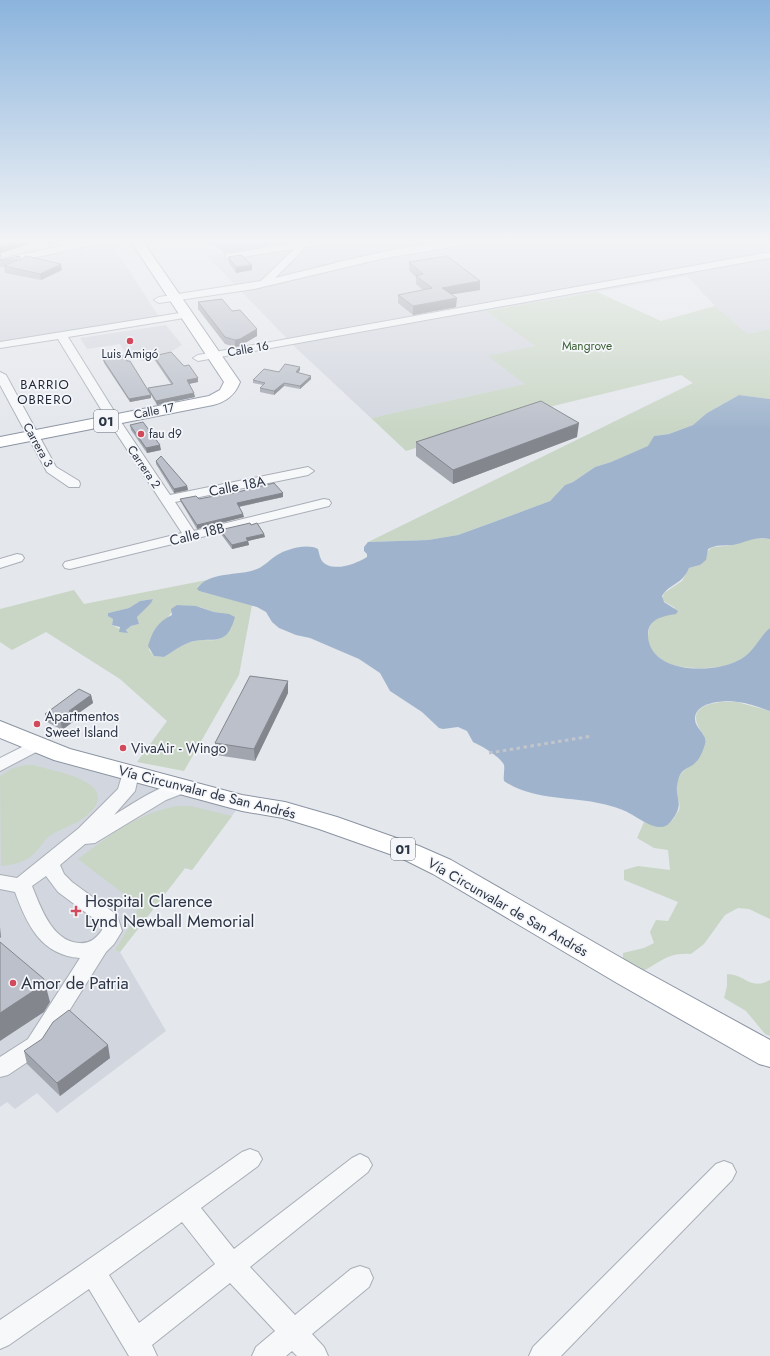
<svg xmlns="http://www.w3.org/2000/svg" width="770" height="1356" font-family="Jost,sans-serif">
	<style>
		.built { fill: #d2d6de }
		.green { fill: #c9d6c5; fill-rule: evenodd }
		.water { fill: #9fb4cc }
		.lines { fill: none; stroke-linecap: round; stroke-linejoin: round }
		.minor-casing { stroke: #a9aeb7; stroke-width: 2 }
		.highway-casing { stroke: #8b94a3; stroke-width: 2 }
		.path { stroke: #c2c5cb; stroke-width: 3; stroke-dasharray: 3.5 3.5; stroke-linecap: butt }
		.minor { fill: #f7f8fa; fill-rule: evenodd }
		.highway { fill: #fff; fill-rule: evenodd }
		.wall { fill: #a1a5ae }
		.shaded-wall { fill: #83868d }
		.building { fill: #bbc0ca; stroke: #83868d }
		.poi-dot { fill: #d1495b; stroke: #f4f6f9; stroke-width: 1.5 }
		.labels { text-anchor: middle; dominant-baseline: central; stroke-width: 3.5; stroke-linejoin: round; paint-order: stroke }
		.far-park-label { font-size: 12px; fill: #3f6138; stroke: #f4f6f9 }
		.far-street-label { font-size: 12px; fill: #2b3445; stroke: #f4f6f9 }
		.far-poi-label { font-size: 12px; fill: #2b3445; stroke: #f4f6f9 }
		.far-neighbourhood-label { font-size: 13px; letter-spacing: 1px; fill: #1d2536; stroke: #f4f6f9 }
		.shield { fill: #f4f6f9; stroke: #676e7b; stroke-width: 1 }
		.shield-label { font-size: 13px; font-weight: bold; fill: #2b3445 }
		.street-label { font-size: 14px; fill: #2b3445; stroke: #f4f6f9 }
		.poi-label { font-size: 14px; fill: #2b3445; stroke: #f4f6f9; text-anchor: start }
		.near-poi-label { font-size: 17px; fill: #2b3445; stroke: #f4f6f9; text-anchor: start }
	</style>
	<rect width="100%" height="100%" fill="#e4e7ec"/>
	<g class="built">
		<polygon points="306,240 770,240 770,329 748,334 715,306 687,276 486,311 535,346 526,384 371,418 296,348 207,256"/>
		<polygon points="110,241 159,317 0,342 0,265"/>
		<polygon points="166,325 182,345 162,357 145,361 130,359 120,344 87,349 80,338"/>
		<polygon points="31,751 237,809 192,870 185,868 120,952 166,1031 57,1113 37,1093 15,1109 7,1102 0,1107 0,769"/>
	</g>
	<g class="green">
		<polygon points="597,292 661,321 715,306 748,334 770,329 770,399 739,395 707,413 693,425 669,434 654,436 649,446 611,462 595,467 573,482 565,485 550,501 491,523 458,535 428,540 368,542 693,383 681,375 549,407 406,451 371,418 525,384 488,356 535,346 486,311"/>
		<path d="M754,538L770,539C770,562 770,586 770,609C770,614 770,624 770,628C763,642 748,657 733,663C711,672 651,672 648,641C648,635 648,628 652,623C657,617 668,613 675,608L662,600L664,593L682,581L689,568L700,565C712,541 710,549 733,545C740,543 747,540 754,538Z"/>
		<path d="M207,580L198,586L199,591L252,605L239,675L184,771L137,762L167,721L120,679L46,632L12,650L0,642V609L74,590L84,604ZM153,599L137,617L139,624L131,626L126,630L128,633L112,625L113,619L108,613L129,608L140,601ZM177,605L200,607L214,612L222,613L232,627C216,650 209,634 188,643C180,646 172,652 164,657L154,656L149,650V642Z"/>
		<path d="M722,702H737L770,711V919L749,909L738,908L725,915L704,944L691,954C666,952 659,964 637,974L623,962V953L644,948L654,943L650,932L656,920L668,921L678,902L624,880V870L638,866L670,870L668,850L654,848L637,838L644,822C656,826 665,831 674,818C675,815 678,812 679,810C681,803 677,797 676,791C675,777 685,768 696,762L701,754L704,735C687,714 699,704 722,702Z"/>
		<path d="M26,765H33C57,772 128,783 84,818C74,825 62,828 51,835C46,838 43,843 39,848C30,861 15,865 1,866L0,776L13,768Z"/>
		<path d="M177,806H190L232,816L192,870L185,868L120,952L115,950L136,916L137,909L133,901L78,859C112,834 134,815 177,806Z"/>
		<path d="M727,974C745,974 750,991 770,980V1036L765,1034L746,1011L724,998L727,986Z"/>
	</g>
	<g class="water">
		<polygon points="193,240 306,240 223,253 221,249 213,245"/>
		<path d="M739,395L770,399V539C753,536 748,542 733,545C723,546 717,544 708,549L706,560L700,565L689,568C682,585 670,583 662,596L664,602L678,611L676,614C663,616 647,619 648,636C650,675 716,674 741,659C756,650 759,637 770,628V711C760,708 749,703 738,702C726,700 695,701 695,719C695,729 708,734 705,744C704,748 700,759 696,762C690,769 681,767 678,781C673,799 686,801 672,820C670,823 666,827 662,827C650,828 639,818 629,813C622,809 612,806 603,804C570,796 534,801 504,781C503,776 505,770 504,765C501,757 480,745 473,742L467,731L458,727L443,729L439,728L422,712L390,691L380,673L359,659L310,638L296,635L279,628L272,622L266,612L257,607L199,591L197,589C207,571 241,576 257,569C265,566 270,559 277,555C287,549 307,543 318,549C319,553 320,558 322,561C332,573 356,564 367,557V554L364,551V547L368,542L428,540L458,535L491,523L550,501L565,485L573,482L595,467L611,462L648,446L654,436L669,434L693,425L707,413Z"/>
		<polygon points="153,599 151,603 137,617 139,624 131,626 126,630 128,633 119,632 120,627 112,625 113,619 108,616 108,613 129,608 140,601"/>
		<path d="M177,605L196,606L214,612L229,614L235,617C226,651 210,634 188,643C180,646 172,652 164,657L154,656L148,646C152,632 158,621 172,615L171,609Z"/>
	</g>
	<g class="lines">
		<g class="minor-casing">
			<g id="minor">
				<polygon points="89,240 107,240 102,243 0,265 0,259"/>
				<path d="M316,240H339L334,243L306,247L275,278C342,262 413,240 482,240L477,243L385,258L254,289L159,303L154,300L159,297L261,281L294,249L229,259L226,258V254Z"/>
				<polygon points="770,252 770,258 198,361 193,358 198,355"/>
				<polygon points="186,312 190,313 191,315 190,317 68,337 119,419 170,495 308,467 314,471 308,475 175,502 194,531 324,499 329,500 331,503 329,506 70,569 65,568 63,565 65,562 182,533 107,419 58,339 0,348 0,342"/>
				<polygon points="0,372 6,375 56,467 79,481 80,484 79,487 69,487 47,472 0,385"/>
				<polygon points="17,554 22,555 24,558 22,561 0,568 0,559"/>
				<polygon points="34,741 40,742 43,746 40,750 0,771 0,758"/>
				<path d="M130,767L136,769L139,773L135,791L114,815C131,805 170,777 189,783L192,787L189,791L166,800L95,843L85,844L60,865L64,874L72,882L117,915L122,931L114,944L106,952L44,1051L8,1075L0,1077V1057L28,1039L80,958C41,955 27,925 15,892L0,889V875L17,878L79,828L118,789L124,769ZM46,876L58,892L101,924L102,930C96,939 89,944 79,943C52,941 41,908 32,886Z"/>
				<path d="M250,1149L258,1152L262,1159L258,1166L201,1208L234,1249L352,1158L360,1154L368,1158L372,1165L368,1172L250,1267L295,1315L351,1269L360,1266L369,1269L373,1278L369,1287L312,1334L324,1347L328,1356H297L292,1351L286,1356H252L256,1347L275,1331L230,1283L152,1345L157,1356H129L89,1289L9,1345L0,1349V1320C82,1265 162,1208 242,1152ZM182,1222L215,1264L139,1323L109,1275Z"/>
				<polygon points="724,1161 732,1164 736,1172 732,1180 561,1356 529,1356 533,1347 716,1164"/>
			</g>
		</g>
		<g class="highway-casing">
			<g id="highway">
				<path d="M130,240H142L240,382C235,395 226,402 213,405L0,447V437L209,396L220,390L224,382Z"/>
				<polygon points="0,721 70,749 242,795 285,802 337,817 419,846 451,860 637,967 770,1040 770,1067 759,1064 617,983 433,874 401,858 319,829 283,818 242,811 54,760 0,738"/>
			</g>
		</g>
		<polyline class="path" points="489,753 592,736"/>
		<use href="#minor" class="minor"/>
		<use href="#highway" class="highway"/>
	</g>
	<g class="wall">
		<polygon points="0,240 64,240 49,245 37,241 1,253 1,257 0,258"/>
		<polygon points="20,256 20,259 62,270 41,280 5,273 4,267 0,267 0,260"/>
		<polygon points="228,257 252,270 236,273 229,263"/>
		<polygon points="409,262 480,281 480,290 451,294 456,307 413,315 398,303 398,295 423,290 416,284 416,277 409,270"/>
		<polygon points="198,302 232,311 257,329 257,336 240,346 235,347 225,344 198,309"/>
		<polygon points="154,356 184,366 198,378 198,382 189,384 195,397 157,405 151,395 151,398 130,402 104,363 103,359 127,361 148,391 148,388 171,384 154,359"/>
		<polygon points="300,367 300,370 298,373 311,376 311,379 300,389 284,386 274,395 260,392 260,388 263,385 253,383 253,380 279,372"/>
		<polygon points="130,425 161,450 147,453 131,430"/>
		<polygon points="577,437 453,484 416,456 416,442"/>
		<polygon points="156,461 187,486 188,490 174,493 156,464"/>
		<polygon points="283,493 283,497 239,507 244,517 197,529 181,502 180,499 199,499 230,494"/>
		<polygon points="251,525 264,534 265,537 248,541 249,545 232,549 221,534 220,530"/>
		<polygon points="288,681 288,693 255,761 216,755 215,743"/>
		<polygon points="91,695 93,703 73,717 74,721 62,730 47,722 45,714"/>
		<polygon points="24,1051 110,1058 60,1096 27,1064"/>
	</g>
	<g class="shaded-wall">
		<polygon points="20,240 37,240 37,241 1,253 1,257 0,258 0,246"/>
		<polygon points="48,240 64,240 49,245"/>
		<polygon points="61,264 62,270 41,280 40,274"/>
		<polygon points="252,265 252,270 236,273 236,267"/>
		<polygon points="480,281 480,290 442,296 442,288"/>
		<polygon points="457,298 456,307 413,315 413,306"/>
		<polygon points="257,329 257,336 240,346 235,347 235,340"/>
		<polygon points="300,367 300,370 296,375 296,372"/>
		<polygon points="311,376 311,379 300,389 300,386"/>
		<polygon points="198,378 198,382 188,384 187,380"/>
		<polygon points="284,383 284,386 274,395 274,391"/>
		<polygon points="194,393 195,397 157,405 156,401"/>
		<polygon points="151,395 151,398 130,402 129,399"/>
		<polygon points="579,423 577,437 453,484 453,470"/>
		<polygon points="160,445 161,450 147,453 146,448"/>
		<polygon points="187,486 188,490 174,493 174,489"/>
		<polygon points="283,493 283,497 237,507 237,503"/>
		<polygon points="243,514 244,517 197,529 197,525"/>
		<polygon points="264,534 265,537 248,541 249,545 232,549 232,545 246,538"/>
		<polygon points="288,681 288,693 255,761 254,749"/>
		<polygon points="91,695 93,703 73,717 74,721 62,730 61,722 69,711"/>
		<polygon points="0,927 1,937 0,938"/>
		<polygon points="44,979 50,1002 44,1012 0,1041 0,1013"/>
		<polygon points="108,1045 110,1058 60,1096 57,1083"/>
	</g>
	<g class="building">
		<polygon points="0,240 20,240 0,246"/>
		<polygon points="241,255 252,265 236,267 228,257"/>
		<polygon points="20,256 20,260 26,256 61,264 40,274 4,266 18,260 0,260"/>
		<polygon points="447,256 480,281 442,288 457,298 413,306 398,295 432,288 416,276 423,274 409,262"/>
		<polygon points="222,299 232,311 240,310 257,329 240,339 235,340 225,337 198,302"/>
		<polygon points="171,352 184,366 189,365 198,378 187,380 194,393 156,401 148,388 173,384 154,356"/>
		<polygon points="124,356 127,361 130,361 151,395 129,399 103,359"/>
		<polygon points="285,364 300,367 296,372 311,376 300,386 284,383 274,391 260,388 265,383 253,380 264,369 279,372"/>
		<polygon points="541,401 579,423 453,470 416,442"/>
		<polygon points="143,422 160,445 146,448 130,425"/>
		<polygon points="161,456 187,486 174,489 156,461"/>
		<polygon points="274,483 283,493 237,503 243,514 197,525 180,499 196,496 199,499 229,493 230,494"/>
		<polygon points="250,523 251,525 257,523 264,534 246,538 248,541 232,545 220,530"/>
		<polygon points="250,676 288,681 254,749 215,743"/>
		<polygon points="79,689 91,695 69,711 72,713 61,722 45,714"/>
		<polygon points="0,942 44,979 38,988 0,1013"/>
		<polygon points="69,1010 108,1045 57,1083 24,1051 42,1039 53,1022"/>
	</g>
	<linearGradient id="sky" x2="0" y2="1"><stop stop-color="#8bb4dd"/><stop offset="0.56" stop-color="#f3f4f6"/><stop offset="1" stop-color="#f3f4f6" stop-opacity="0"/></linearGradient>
	<rect width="770" height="430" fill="url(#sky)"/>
	<g class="poi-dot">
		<circle cx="130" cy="341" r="4"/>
		<circle cx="141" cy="434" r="4"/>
		<circle cx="37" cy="724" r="4"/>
		<circle cx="123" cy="748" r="4"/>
		<path d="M74 905h4v4h4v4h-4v4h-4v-4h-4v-4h4z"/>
		<circle cx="13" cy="983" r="4"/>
	</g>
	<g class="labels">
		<g class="far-park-label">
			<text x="587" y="346">Mangrove</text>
		</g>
		<g class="far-street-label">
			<text transform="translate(248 349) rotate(-10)">Calle 16</text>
			<text transform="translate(154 411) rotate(-11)">Calle 17</text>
			<text transform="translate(38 445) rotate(61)">Carrera 3</text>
			<text transform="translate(144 467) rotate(56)">Carrera 2</text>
		</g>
		<g class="far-poi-label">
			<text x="130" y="354">Luis Amigó</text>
			<text x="149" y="434" text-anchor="start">fau d9</text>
		</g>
		<g class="far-neighbourhood-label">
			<text x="45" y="384">BARRIO<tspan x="45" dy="15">OBRERO</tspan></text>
		</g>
		<g class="shield">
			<rect x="94" y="410" width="24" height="22" rx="3"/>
			<rect x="391" y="838" width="24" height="22" rx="3"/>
		</g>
		<g class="shield-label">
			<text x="106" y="421">01</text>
			<text x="403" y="849">01</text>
		</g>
		<g class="street-label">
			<text transform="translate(237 486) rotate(-11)">Calle 18A</text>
			<text transform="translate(197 534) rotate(-14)">Calle 18B</text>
			<text transform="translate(207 792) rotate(14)">Vía Circunvalar de San Andrés</text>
			<text transform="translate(508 907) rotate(30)">Vía Circunvalar de San Andrés</text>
		</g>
		<g class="poi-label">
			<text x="45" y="716">Apartmentos<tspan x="45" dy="16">Sweet Island</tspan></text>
			<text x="131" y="748">VivaAir - Wingo</text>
		</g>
		<g class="near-poi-label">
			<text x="85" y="901">Hospital Clarence<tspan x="85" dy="20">Lynd Newball Memorial</tspan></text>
			<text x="21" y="983">Amor de Patria</text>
		</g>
	</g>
</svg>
